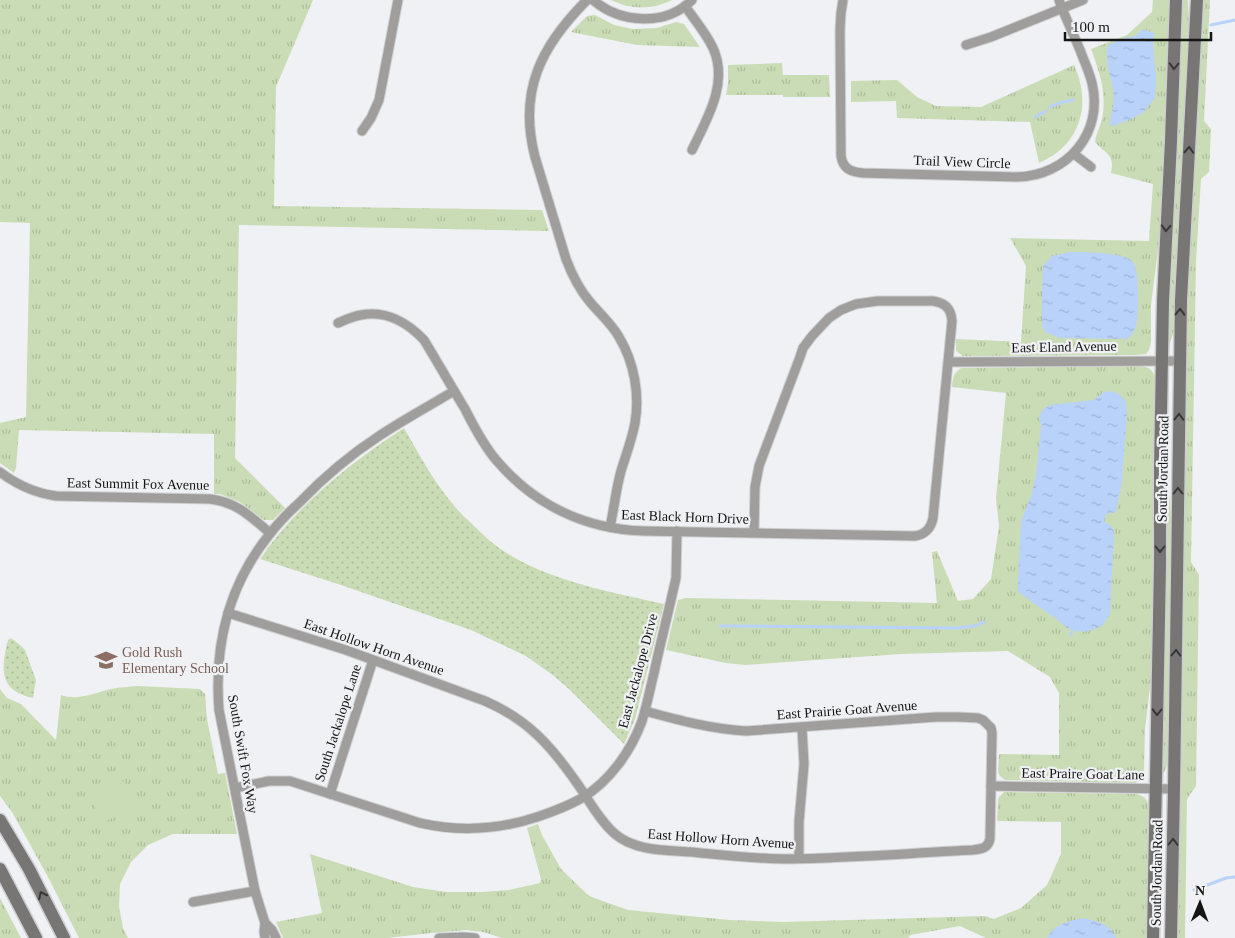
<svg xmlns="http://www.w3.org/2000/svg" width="1235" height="938" font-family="'Times New Roman',serif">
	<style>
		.grass { fill: url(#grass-tufts) }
		.park { fill: url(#park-dots) }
		.pitch { fill: #cadcb5 }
		.water { fill: url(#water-ripples) }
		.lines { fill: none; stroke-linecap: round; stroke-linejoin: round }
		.stream { stroke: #b9d2fa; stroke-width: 3 }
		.street-casing { stroke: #cdced0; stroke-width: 11 }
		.secondary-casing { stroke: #cdced0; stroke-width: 15 }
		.street { stroke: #9f9e9d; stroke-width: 9 }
		.secondary { stroke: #787675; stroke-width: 12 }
		.oneway { stroke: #383737 }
		.labels { text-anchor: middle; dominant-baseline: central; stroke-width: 4.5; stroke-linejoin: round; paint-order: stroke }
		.street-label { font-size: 14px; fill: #151516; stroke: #f0f1f4 }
		.education-label { font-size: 14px; fill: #785e54; stroke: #f0f1f4; text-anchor: start }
	</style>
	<defs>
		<pattern id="grass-tufts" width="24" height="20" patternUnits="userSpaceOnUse" patternTransform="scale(1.25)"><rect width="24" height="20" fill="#cadcb5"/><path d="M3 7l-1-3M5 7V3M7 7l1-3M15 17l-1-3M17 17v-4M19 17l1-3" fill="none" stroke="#adbc9b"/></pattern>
		<pattern id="park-dots" width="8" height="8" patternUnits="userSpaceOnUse" patternTransform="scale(1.25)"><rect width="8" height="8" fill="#cadcb5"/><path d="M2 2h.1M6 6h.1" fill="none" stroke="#adbc9b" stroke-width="1.8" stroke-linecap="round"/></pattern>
		<pattern id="water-ripples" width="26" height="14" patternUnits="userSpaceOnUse" patternTransform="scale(1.25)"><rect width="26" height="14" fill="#b9d2fa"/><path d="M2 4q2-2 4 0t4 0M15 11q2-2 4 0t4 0" fill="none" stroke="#9eb3d6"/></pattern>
	</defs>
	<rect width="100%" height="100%" fill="#f0f1f4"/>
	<g class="grass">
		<polygon points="0,0 313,0 276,87 274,206 542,210 549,231 239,225 235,458 285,508 273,520 264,520 240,502 220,494 214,494 214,434 19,430 16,468 14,473 0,463 0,423 26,417 30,223 0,222"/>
		<path d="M611,0H672C652,10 631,10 611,0Z"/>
		<path d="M1153,0H1170L1167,107L1159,242L1151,305V342L1149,350L1146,354L1135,355L963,356L956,351V339L1021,342L1026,266L1010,238L1149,241L1153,184L1111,173C1115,153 1105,154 1095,142C1096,134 1100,127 1102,119C1107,93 1100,74 1091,49L1127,35L1152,12Z"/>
		<polygon points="1182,0 1188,0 1189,26 1174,331 1169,346 1167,346 1179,106 1180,20"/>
		<polygon points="1202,0 1210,0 1204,121 1211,129 1209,172 1201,179 1196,262 1191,562 1199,575 1196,786 1187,799 1185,938 1177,938 1184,552 1186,338 1189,252 1197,117"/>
		<polygon points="595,15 614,25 633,29 657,28 676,22 684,24 700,47 637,45 571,32 587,16"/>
		<polygon points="782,63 783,75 829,75 830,97 783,97 783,95 726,95 728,83 728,65"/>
		<path d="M1074,65C1092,104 1081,145 1039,163L1030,122L897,118L896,101L851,102V81L897,80L917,97L936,106L981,107Z"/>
		<path d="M1140,366C1148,367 1153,369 1155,378L1153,475L1154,583L1151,679L1145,729L1144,773L1142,778L1136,783L1005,780L999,775L998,772L999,754L1059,755V693L1050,677L1008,651L901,654L745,665L726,663L666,650L678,600L686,598L937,603L932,552L937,551L958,601L973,599L991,579L999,526L996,498L1006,393L952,387C953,377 953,374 961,368Z"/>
		<polygon points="1168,476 1172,528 1168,758 1167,765 1164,773 1162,773 1165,477"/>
		<path d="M138,686L200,689L205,694L207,719L218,774L225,773L237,834H173L148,845L131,862L120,884L119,906L123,928L128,938H79L48,877L12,812L0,796V689L7,698L21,704L56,740L61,695C79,701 93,693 111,689C120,687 129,687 138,686Z"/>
		<path d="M1004,792L1136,794C1144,796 1148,799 1149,808L1146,938H986L960,926L911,935L908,938H502L483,932L466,930L431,933L388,938H283L276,922L322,913L310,854L413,887L446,892H482L509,890L540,883L541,879L527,828L538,824L542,835L561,869L589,896L628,910L730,920L783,922L985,916L994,919L1021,908L1047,885L1061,854V822L997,821L998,800L999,797Z"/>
		<polygon points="0,898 21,938 0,938"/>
	</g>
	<g class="park">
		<path d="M404,428C420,456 435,484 456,508C461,514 467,519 472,524C483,535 495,546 508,554C555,582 610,592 664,604L635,719L624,744L570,690L554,676L526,656L471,630L338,584L260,559C297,505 350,463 404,428Z"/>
		<path d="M11,638L20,645L25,650L36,680L33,698C0,691 0,671 8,640Z"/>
	</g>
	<path class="pitch" d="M113,778C135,782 129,795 134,811L105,821L98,816L90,788L95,787L104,779Z"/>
	<g class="water">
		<path d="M1143,29L1154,33L1153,45L1156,79L1155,98L1143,113L1129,120L1113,126L1109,125C1112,113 1115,101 1113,89C1110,74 1104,60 1108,45L1127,37H1134Z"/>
		<path d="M1070,252C1084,252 1122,252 1132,261C1140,268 1139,315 1136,326C1135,331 1131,336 1127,339L1060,338L1045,332L1042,326V291L1043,266L1052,256Z"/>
		<polygon points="1112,391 1120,395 1125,400 1127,411 1122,482 1116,512 1106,514 1104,521 1110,525 1114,531 1110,614 1103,625 1095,629 1084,632 1076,631 1067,628 1055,618 1018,592 1018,578 1021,521 1032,493 1036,474 1041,425 1039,417 1043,409 1050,405 1094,400 1104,392"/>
		<path d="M1083,918C1096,921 1111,924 1116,938H1047C1054,924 1069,921 1083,918Z"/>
	</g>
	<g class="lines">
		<g class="stream">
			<polyline points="1211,25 1235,20"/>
			<polyline points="1050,107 1059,103 1073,100"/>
			<polyline points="1035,117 1046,111"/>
			<polyline points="720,626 955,628 975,626 984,622"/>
			<polyline points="1071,635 1074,626"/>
			<polyline points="1194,890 1226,878 1235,877"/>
		</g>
		<g class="street-casing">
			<g id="street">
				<path d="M587,0C541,46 518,91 535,157L566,259C572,275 579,289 590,302C600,314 612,324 619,337C634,362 640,394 635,423C632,439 626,455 621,471C616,489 614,509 610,527"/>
				<path d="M593,0C620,23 665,27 692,0"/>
				<path d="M843,0L841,13L840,30L841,156C843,169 851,172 863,173L1017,177C1067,176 1104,133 1092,83C1089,71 1084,61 1080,50C1073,33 1065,17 1059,0"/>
				<path d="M685,6C694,19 706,33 713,48C729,83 707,119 692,150"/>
				<polyline points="966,45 991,37 1083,0"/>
				<polyline points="362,131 371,118 379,100 398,0"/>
				<polyline points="1074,154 1091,167"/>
				<path d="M338,323C345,320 353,316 361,315C386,310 408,323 424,340C438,363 451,386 465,409C474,427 484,446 497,461C535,505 585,529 643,531L915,536C926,534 931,528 933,518L952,321C951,308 945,303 933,301H878L856,304L841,310L829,318L812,336L803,348L800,357L759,466L755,487L754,533"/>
				<polyline points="949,362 1180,361"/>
				<path d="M0,472C17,485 35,493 56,496L210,499C237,502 251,517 270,533"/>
				<path d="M228,613L346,650L485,701C529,720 552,747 579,786C590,802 600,821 615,834C635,851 665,850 691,852C723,855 756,859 789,859C850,858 912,853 973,850C982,849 988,848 990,839L992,733L991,728L983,720L978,718L958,717H936L746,731C711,729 678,720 645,711"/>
				<polyline points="991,786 1174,789"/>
				<path d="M235,788L269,781H290L420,823C460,832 498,830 537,817C552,812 568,806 582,798C610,781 631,751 642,721C647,705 650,689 654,673C660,645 667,618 673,591L676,578L677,531"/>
				<polyline points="330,794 373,660"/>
				<polyline points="799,858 799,822 804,764 802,728"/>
				<polyline points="193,902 255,891"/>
				<polyline points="265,923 272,930 276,938"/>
				<path d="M265,938L264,932L265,923L255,891L219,710C214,646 228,586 269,535C278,523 289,512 300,502C324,477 350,455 379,436C403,420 429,406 454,391"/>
				<polyline points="439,938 463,937 475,938"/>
			</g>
		</g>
		<g class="secondary-casing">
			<g id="secondary">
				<polyline points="0,820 29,869 64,938"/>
				<polyline points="0,869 36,938"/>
				<polyline points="1153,938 1160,564 1160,468 1163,301 1171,141 1176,0"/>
				<polyline points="1171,938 1174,789 1181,300 1197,0"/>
			</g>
		</g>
		<use href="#street" class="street"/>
		<use href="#secondary" class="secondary"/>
	</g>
	<defs><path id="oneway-chevron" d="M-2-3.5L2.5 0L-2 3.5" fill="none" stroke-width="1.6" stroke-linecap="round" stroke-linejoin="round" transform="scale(1.25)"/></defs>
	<g class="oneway">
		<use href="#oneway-chevron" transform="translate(1174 66) rotate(92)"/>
		<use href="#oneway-chevron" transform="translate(1189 150) rotate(-87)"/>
		<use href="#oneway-chevron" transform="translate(1166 228) rotate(93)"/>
		<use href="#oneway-chevron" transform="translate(1180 312) rotate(-89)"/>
		<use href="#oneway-chevron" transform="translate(1179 417) rotate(-89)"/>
		<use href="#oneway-chevron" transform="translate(1178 491) rotate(-90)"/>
		<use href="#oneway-chevron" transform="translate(1160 549) rotate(90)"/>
		<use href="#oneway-chevron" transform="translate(1176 653) rotate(-89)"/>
		<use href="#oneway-chevron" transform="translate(1157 712) rotate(91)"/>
		<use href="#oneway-chevron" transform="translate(1173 842) rotate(-89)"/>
		<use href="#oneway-chevron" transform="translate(42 895) rotate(-117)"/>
	</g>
	<defs>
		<g id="school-bare" transform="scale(1.725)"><path d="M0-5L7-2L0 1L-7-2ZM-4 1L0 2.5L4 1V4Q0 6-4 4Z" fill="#8d6e63" stroke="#f0f1f4" stroke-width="2.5" paint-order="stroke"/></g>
	</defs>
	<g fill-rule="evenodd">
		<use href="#school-bare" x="106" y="660"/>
	</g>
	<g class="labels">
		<g class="street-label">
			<text transform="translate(962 162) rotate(2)">Trail View Circle</text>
			<text transform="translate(1064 347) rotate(-1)">East Eland Avenue</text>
			<text transform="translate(1163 469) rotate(-89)">South Jordan Road</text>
			<text transform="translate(138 484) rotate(1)">East Summit Fox Avenue</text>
			<text transform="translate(685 517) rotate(2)">East Black Horn Drive</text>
			<text transform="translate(374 647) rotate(19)">East Hollow Horn Avenue</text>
			<text transform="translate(638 671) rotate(-75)">East Jackalope Drive</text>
			<text transform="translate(847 710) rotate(-4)">East Prairie Goat Avenue</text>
			<text transform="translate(338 723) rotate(-72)">South Jackalope Lane</text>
			<text transform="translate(243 754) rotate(80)">South Swift Fox Way</text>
			<text transform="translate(1083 774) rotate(1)">East Praire Goat Lane</text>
			<text transform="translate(721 839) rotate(4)">East Hollow Horn Avenue</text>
			<text transform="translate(1157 873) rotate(-89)">South Jordan Road</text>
		</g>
		<g class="education-label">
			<text x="122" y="652">Gold Rush<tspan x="122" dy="16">Elementary School</tspan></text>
		</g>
	</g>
	<g transform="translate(1200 903) rotate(1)" stroke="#f0f1f4" stroke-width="4" paint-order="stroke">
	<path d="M0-4L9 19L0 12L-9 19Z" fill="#151516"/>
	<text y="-8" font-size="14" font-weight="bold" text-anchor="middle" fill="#151516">N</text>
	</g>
	<path d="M1065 32v8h146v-8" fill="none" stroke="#151516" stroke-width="2.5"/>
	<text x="1072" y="32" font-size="15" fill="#151516" stroke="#f0f1f4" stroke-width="4" paint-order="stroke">100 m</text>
</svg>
